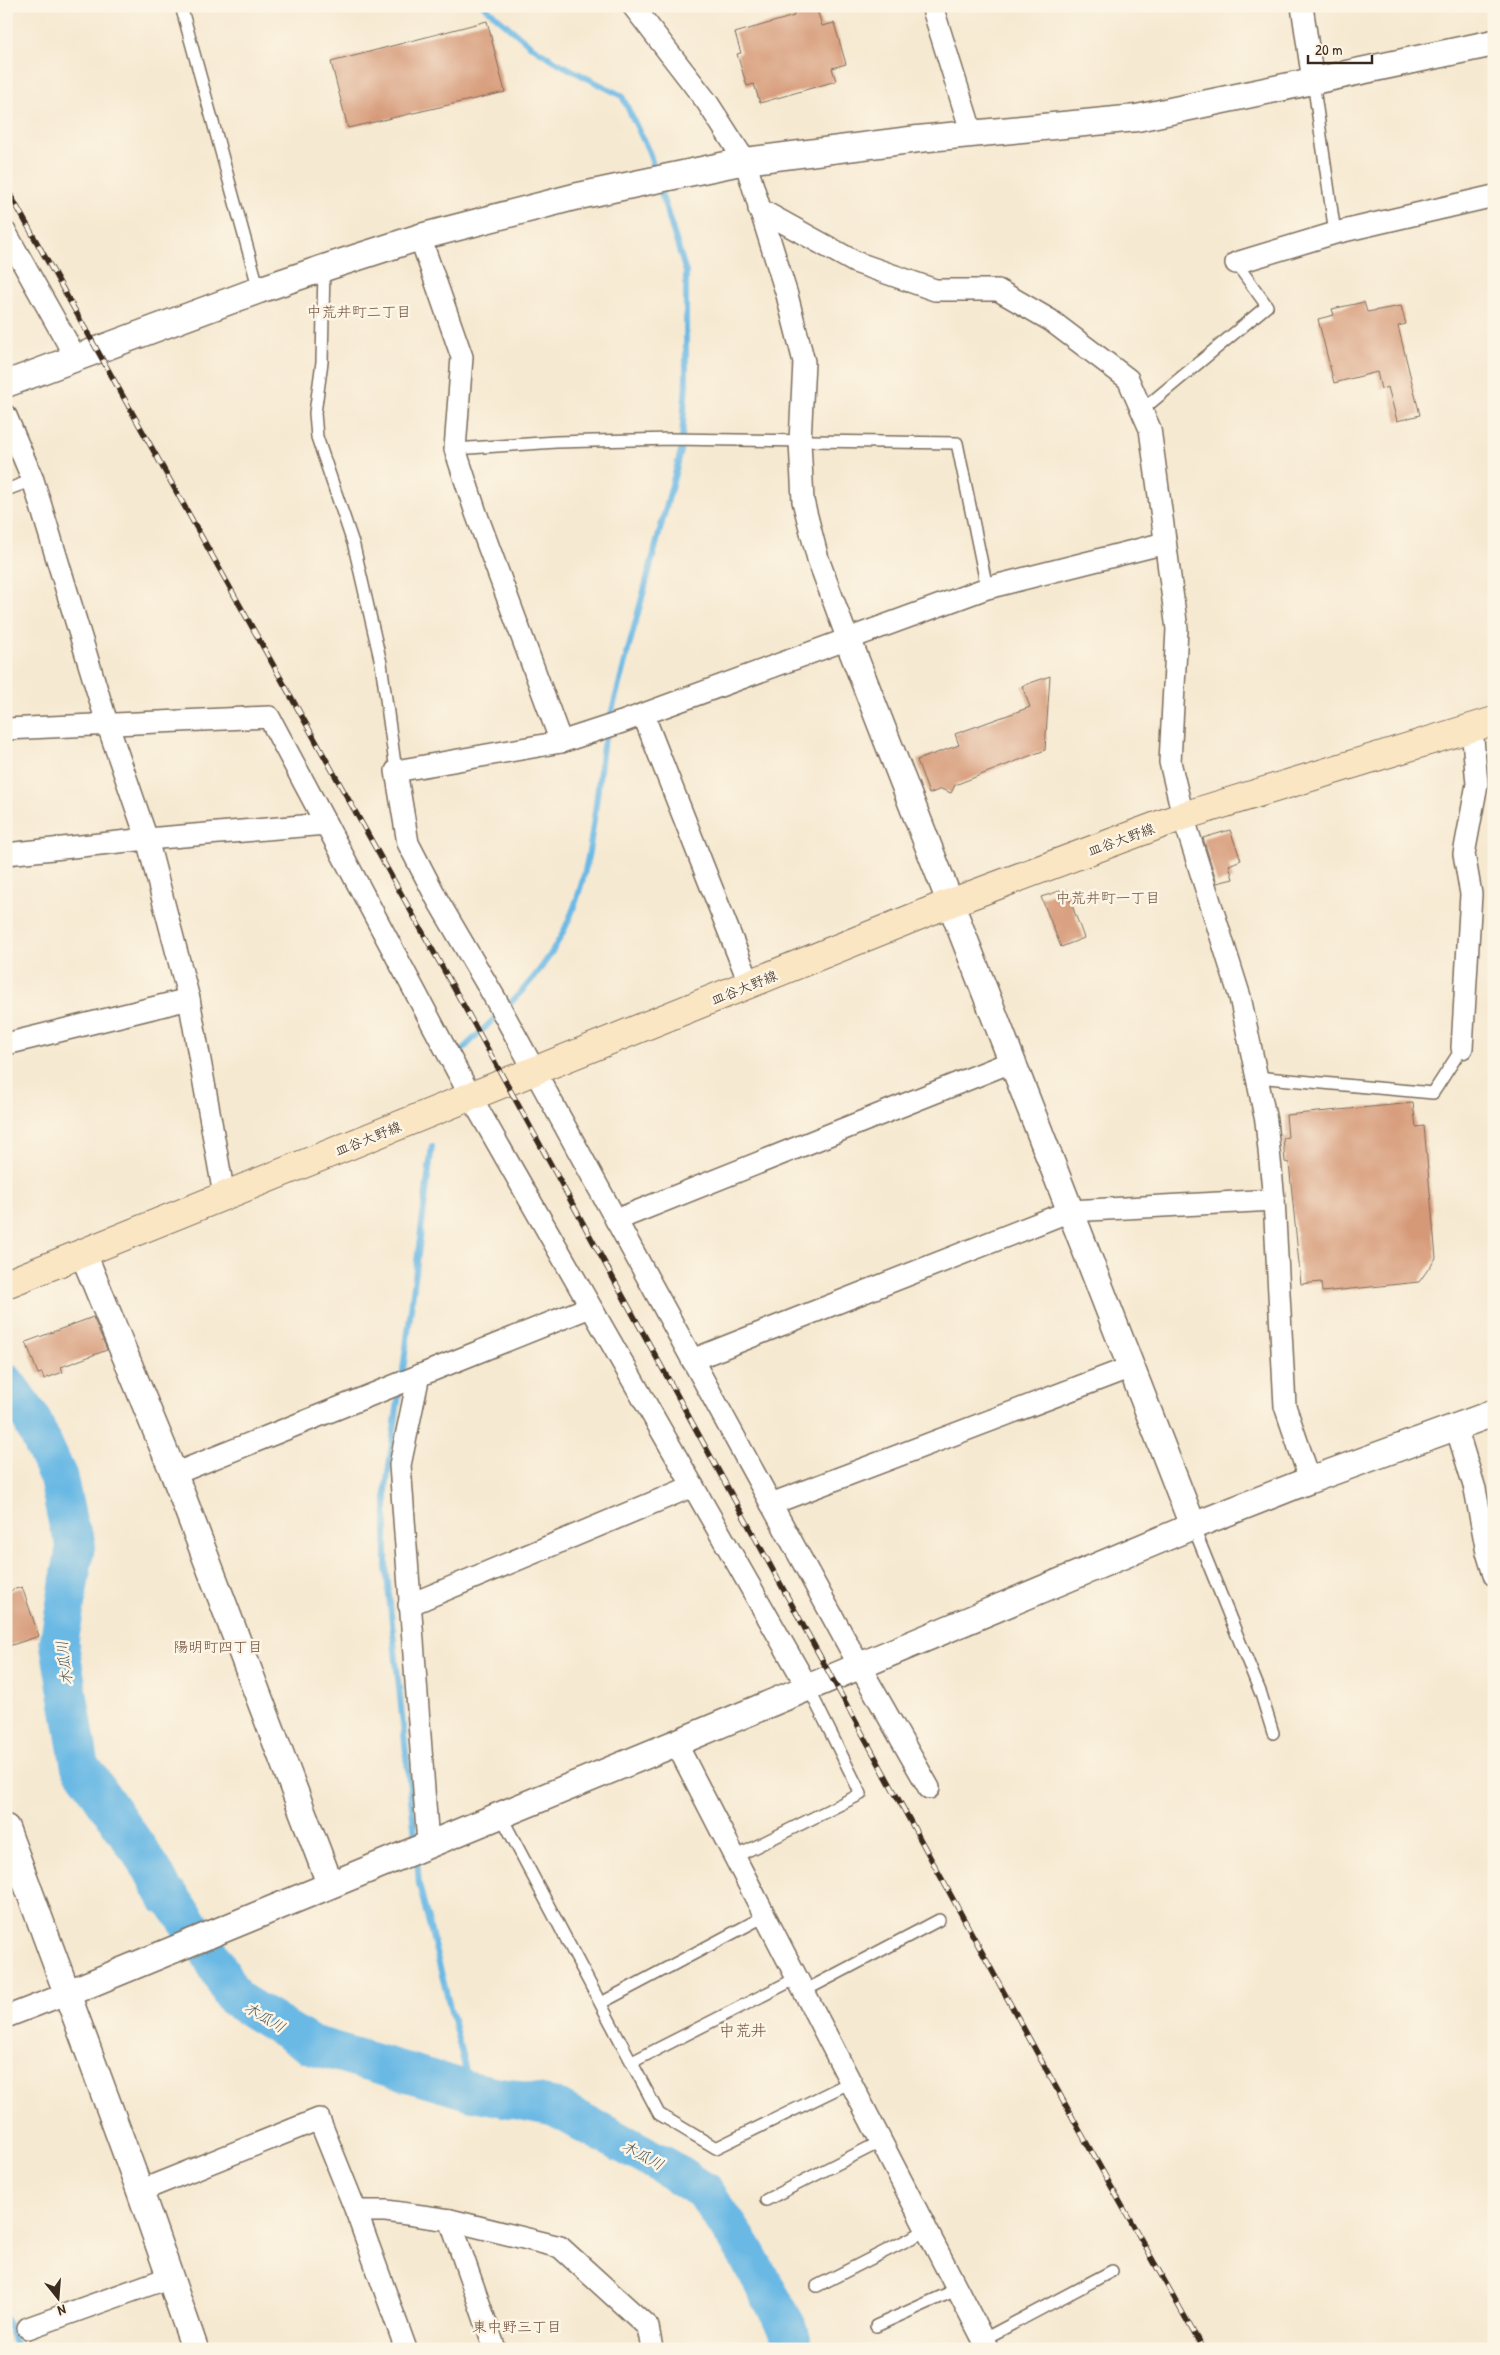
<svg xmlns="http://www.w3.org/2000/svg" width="1500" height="2355" font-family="'Patrick Hand','Klee One',sans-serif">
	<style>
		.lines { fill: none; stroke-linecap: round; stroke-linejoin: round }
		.stream { stroke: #6bb9e5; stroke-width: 6 }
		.river { stroke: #6bb9e5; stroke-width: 39 }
		.building { fill: #d69977 }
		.service-casing { stroke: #7c6d5d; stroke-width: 14 }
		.minor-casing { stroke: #7c6d5d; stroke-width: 24 }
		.tertiary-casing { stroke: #7c6d5d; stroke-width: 29 }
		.secondary-casing { stroke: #7c6d5d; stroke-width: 30 }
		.service { stroke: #fff; stroke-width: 11 }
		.minor { stroke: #fff; stroke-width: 21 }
		.tertiary { stroke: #fff; stroke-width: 26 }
		.secondary { stroke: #fbe6c4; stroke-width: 28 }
		.rail-casing { stroke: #3b2a1e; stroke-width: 5.5 }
		.rail { stroke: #fcf5e5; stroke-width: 4; stroke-dasharray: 11; stroke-linecap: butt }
		.labels { text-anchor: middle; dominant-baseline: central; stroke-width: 5; stroke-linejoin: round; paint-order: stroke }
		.street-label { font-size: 14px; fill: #3b2a1e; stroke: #fcf5e5 }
		.neighbourhood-label { font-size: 15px; fill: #71513d; stroke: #fcf5e5 }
		.water-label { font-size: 15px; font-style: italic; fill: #49555a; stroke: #fcf5e5 }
		.quarter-label { font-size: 16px; fill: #71513d; stroke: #fcf5e5 }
	</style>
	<rect width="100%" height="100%" fill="#fcf5e5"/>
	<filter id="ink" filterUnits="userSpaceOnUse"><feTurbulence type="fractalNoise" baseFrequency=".02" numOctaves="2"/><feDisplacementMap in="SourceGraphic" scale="10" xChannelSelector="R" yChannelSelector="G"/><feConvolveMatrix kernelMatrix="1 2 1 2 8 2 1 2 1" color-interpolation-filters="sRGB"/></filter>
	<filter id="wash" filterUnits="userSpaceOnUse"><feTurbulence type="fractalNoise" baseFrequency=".0096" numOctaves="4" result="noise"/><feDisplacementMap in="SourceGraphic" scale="20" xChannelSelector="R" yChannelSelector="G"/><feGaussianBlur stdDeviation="1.12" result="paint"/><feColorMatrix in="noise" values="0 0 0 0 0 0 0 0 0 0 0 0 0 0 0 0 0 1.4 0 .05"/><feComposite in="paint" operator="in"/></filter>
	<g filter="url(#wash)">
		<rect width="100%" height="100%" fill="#f6e9d1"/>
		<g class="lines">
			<g class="stream">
				<polyline points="484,6 531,46 560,64 622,96 649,152 656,174"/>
				<polyline points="609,722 681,451 686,384 686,272 659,186"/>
				<path d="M462,1050C495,1017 533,986 556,945C592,885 594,813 603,746L607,732"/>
				<polyline points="402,1378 432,1146"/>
				<polyline points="400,1387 386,1488 386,1567 416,1845"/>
				<polyline points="417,1857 419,1884 471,2091"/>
				<polyline points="6,2318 17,2349"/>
			</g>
			<polyline class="river" points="6,1383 31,1418 58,1477 68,1524 76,1543 59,1642 80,1765 152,1869 166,1896 171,1898 208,1950 234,1998 309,2044 471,2091 554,2107 670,2169 705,2192 743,2248 789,2330 794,2349"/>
		</g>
		<g id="blocks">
			<g class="building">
				<polygon points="791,6 816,6 822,26 834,23 846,64 832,68 836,81 760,103 754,84 747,86 737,54 741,53 735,33 794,16"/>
				<polygon points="487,21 505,92 348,128 331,62"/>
				<polygon points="1364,302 1367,312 1401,306 1406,324 1398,326 1420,415 1397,421 1388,387 1381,389 1377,372 1334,383 1318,319 1334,315 1332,309"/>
				<polygon points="1050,676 1045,750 955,785 951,793 941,789 929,794 917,760 959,745 955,734 1030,707 1022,686"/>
				<polygon points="1230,830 1241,860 1229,865 1233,879 1217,883 1203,838"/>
				<polygon points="1066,889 1084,938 1061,947 1041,897"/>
				<polygon points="1413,1103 1416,1127 1424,1126 1436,1258 1419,1282 1322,1292 1321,1282 1301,1284 1289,1163 1285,1162 1283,1138 1288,1137 1286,1115"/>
				<polygon points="93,1317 107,1350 61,1367 63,1372 44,1379 42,1373 38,1374 26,1342"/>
				<polygon points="22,1587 39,1636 6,1647 6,1592"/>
			</g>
		</g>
	</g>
	<g filter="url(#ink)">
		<use href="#blocks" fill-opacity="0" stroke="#7c6d5d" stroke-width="1"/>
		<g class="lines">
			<g class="service-casing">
				<g id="service">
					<polyline points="181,6 259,290"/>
					<polyline points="1313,81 1335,233"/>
					<polyline points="324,268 322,362 315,413 317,437 354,546 381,663 396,771"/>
					<polyline points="1142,410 1267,306 1236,263"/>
					<polyline points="455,449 556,442 671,439 957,443 987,588"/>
					<polyline points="6,490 33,480"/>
					<polyline points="1256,1077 1433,1093 1462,1048"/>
					<polyline points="1193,1526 1261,1694 1273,1733"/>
					<polyline points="500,1814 659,2114 716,2148 851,2082"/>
					<polyline points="735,1857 861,1794 808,1687"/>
					<polyline points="804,1991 939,1920"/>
					<polyline points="601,2003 765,1916"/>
					<polyline points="632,2062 797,1978"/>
					<polyline points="766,2200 882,2141"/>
					<polyline points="817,2286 927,2230"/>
					<polyline points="876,2326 958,2289"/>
					<polyline points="984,2339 1112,2271"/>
				</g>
			</g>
			<g class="minor-casing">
				<g id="minor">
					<polyline points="633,6 707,102 745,161 787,295 804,362 800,441 803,501 818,559 848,640"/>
					<polyline points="932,6 972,134"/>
					<polyline points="1302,6 1313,81"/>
					<polyline points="759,209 855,262 935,290 998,290 1050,320 1128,379 1150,429 1177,629 1170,762 1183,816 1240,997 1266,1121 1274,1200 1285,1406 1310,1480"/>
					<polyline points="6,233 76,358"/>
					<polyline points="420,237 462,357 455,449 476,513 561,742"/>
					<polyline points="1236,263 1335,233 1494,196"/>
					<polyline points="6,416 33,480 107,723 147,839 326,824 471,1097 807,1686"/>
					<polyline points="643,714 750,985"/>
					<polyline points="6,729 269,717 326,824"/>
					<polyline points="6,854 147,839 189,999 224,1195"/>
					<polyline points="6,1044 189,999"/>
					<polyline points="1462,1048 1471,894 1464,854 1477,784 1472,728"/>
					<polyline points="616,1220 1011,1062"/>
					<polyline points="692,1360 1070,1211 1274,1200"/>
					<polyline points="419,1375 400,1465 428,1844"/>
					<polyline points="1456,1427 1475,1489 1487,1552 1494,1575"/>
					<polyline points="174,1474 590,1307"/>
					<polyline points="771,1504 1131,1367"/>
					<polyline points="409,1605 693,1486"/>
					<polyline points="676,1743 988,2349"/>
					<polyline points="929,1788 859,1665 496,1000 438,901 408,843 396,771 561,742 622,722 987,588 1165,543"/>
					<polyline points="6,2017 68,1993"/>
					<polyline points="140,2191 319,2119 356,2211 406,2349"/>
					<polyline points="356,2211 386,2211 450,2220 560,2247 648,2327 652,2349"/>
					<polyline points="450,2220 495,2349"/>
					<polyline points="28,2328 168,2278"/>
				</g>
			</g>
			<g class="tertiary-casing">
				<g id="tertiary">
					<polyline points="6,384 259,290 324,268 420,237 574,197 745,161 918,139 1137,118 1494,43"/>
					<polyline points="848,640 1193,1526"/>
					<polyline points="83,1253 174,1474 330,1884"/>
					<polyline points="6,1828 140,2191 195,2349"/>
					<polyline points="68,1993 676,1743 1193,1526 1310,1480 1494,1413"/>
				</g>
			</g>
			<g class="secondary-casing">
				<polyline id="secondary" points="6,1284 950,903 1183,816 1494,721"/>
			</g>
			<use href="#service" class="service"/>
			<use href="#minor" class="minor"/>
			<use href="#tertiary" class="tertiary"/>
			<use href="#secondary" class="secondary"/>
			<g class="rail-casing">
				<polyline id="rail" points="6,187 474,1024 1081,2133 1203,2349"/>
			</g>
			<use href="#rail" class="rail"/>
		</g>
	</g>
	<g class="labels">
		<g class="street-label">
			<text transform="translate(1121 839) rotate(-20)">皿谷大野線</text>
			<text transform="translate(744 987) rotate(-22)">皿谷大野線</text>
			<text transform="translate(368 1138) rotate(-22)">皿谷大野線</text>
		</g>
		<g class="neighbourhood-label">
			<text x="359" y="311">中荒井町二丁目</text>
			<text x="1108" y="897">中荒井町一丁目</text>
			<text x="218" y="1646">陽明町四丁目</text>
			<text x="517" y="2326">東中野三丁目</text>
		</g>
		<g class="water-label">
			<text transform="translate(64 1663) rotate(-97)">木瓜川</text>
			<text transform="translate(265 2017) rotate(31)">木瓜川</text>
			<text transform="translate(643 2155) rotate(28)">木瓜川</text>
		</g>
		<g class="quarter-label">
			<text x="743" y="2030">中荒井</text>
		</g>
	</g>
	<rect width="1500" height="2355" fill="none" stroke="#fcf5e5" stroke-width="25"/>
	<g transform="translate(58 2298) rotate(163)" stroke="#fcf5e5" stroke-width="4" paint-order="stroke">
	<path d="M0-4L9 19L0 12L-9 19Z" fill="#3b2a1e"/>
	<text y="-8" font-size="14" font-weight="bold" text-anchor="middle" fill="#3b2a1e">N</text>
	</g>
	<path d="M1308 55v8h64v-8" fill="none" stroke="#3b2a1e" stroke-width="2.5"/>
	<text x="1315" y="55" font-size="15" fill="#3b2a1e" stroke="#fcf5e5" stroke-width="4" paint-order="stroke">20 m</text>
</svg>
